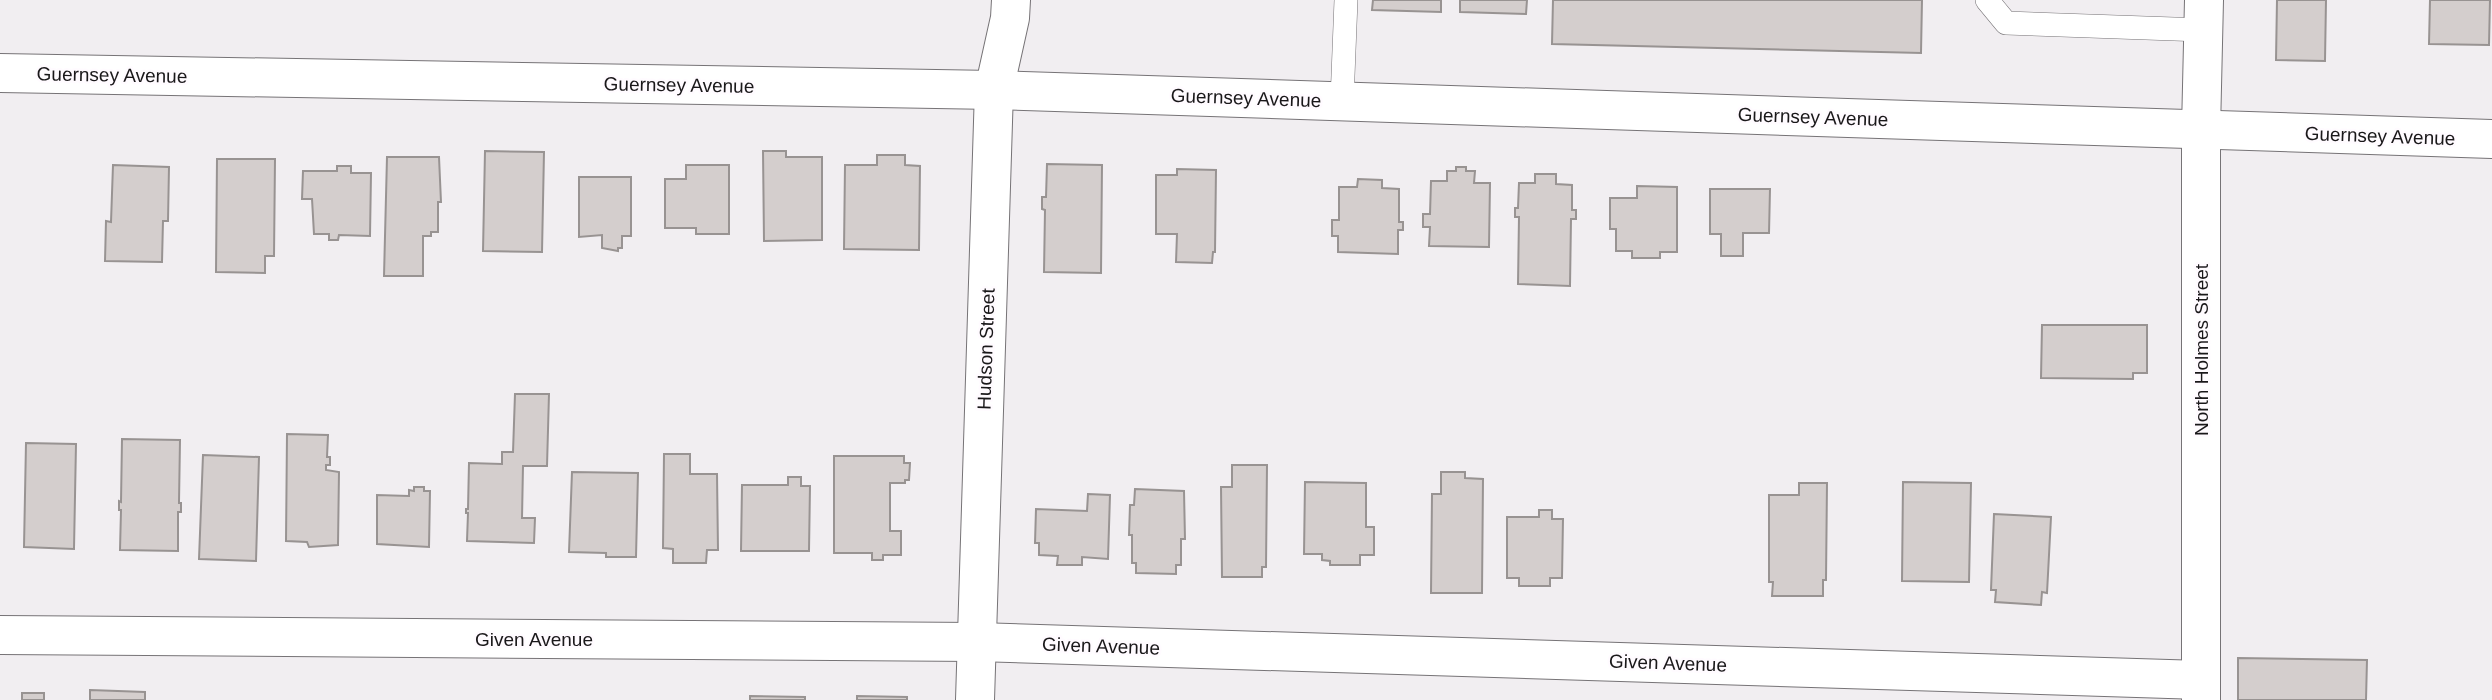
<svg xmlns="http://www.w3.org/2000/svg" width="2492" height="700" font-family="Arial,sans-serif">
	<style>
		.building { fill: #d4cecd; stroke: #989392; stroke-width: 2 }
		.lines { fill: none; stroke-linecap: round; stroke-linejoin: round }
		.lane-casing { stroke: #767376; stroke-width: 24 }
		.street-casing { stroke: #767376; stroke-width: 40 }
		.secondary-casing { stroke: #767376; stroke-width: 40 }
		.lane { stroke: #fff; stroke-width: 23 }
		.street { stroke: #fff; stroke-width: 38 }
		.secondary { stroke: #fff; stroke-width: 38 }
		.labels { text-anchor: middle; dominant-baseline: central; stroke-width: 5; stroke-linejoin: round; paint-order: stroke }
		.street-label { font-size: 19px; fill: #1a181a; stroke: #fffbff }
	</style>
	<rect width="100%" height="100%" fill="#f1eef1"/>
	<g class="building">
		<polygon points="1373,0 1441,0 1441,12 1372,10"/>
		<polygon points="1460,0 1527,0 1526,14 1460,12"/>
		<polygon points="1553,0 1922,0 1921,53 1552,44"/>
		<polygon points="2277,0 2326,0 2325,61 2276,60"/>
		<polygon points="2430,0 2490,0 2489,45 2429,44"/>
		<polygon points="485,151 544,152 542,252 483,251"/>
		<polygon points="763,151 786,151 786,157 822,157 822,240 764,241"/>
		<polygon points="877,155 905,155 905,165 920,166 919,250 844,249 845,165 877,165"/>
		<polygon points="387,157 439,157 441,202 438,202 438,232 431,232 431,236 423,236 423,276 384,276"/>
		<polygon points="217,159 275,159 274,256 265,256 265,273 216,272"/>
		<polygon points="1047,164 1102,165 1101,273 1044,272 1045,210 1042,209 1042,197 1046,197"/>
		<polygon points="113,165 169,167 168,221 163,221 162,262 105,261 106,221 111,222"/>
		<polygon points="686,165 729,165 729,234 696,234 696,228 665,228 665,179 686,179"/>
		<polygon points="337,166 351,166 351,173 371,173 370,236 339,235 338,240 329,240 329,234 314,234 312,199 302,199 303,171 337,171"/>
		<polygon points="1456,167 1466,167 1466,171 1475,171 1474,183 1490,183 1489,247 1429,246 1430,227 1423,227 1423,214 1430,214 1431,181 1447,181 1447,171 1456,171"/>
		<polygon points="1177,169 1216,170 1215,252 1213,252 1212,263 1176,262 1177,234 1156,234 1156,175 1177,175"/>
		<polygon points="1535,174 1556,174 1556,184 1572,185 1572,210 1576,210 1576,219 1571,219 1570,286 1518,284 1519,217 1515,217 1515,208 1518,208 1519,183 1535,183"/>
		<polygon points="579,177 631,177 631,236 622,236 622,248 618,248 618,251 602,248 602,235 579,237"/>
		<polygon points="1358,179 1382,180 1382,188 1399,189 1399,222 1403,222 1403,230 1398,230 1398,254 1338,252 1338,236 1332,236 1332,220 1339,220 1339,187 1357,187"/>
		<polygon points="1637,186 1677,187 1677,252 1660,252 1660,258 1632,258 1632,251 1616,251 1616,229 1610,229 1610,198 1637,198"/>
		<polygon points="1710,189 1770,189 1769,233 1743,233 1743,256 1721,256 1721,234 1710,234"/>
		<polygon points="2042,325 2147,325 2147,373 2133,373 2133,379 2041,378"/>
		<polygon points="515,394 549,394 547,466 523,466 522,518 535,518 534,543 467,541 468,513 466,513 466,509 468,509 469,463 502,464 502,452 513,452"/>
		<polygon points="287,434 328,435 327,457 330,457 330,465 326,465 326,470 339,472 338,545 309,547 307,542 286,541"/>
		<polygon points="122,439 180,440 179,503 181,503 181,512 178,512 178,551 120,550 121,510 119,510 119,501 121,502"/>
		<polygon points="26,443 76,444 74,549 24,547"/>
		<polygon points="664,454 690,454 690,474 717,474 718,550 707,550 706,563 673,563 673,549 663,548"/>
		<polygon points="203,455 259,457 256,561 199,559"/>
		<polygon points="834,456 904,456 904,463 910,463 909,480 905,480 905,483 890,483 890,531 901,531 901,555 883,555 883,560 872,560 872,553 834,553"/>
		<polygon points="1232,465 1267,465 1266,567 1262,567 1262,577 1222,577 1221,487 1232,487"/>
		<polygon points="572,472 638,473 636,557 606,557 606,553 569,552"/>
		<polygon points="1441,472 1465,472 1465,478 1483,479 1482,593 1431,593 1432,494 1441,494"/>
		<polygon points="788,477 801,477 801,486 810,486 809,551 741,551 742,485 788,485"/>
		<polygon points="1305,482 1366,483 1366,527 1374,527 1374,555 1360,555 1360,565 1330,565 1330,561 1322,560 1322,554 1304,554"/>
		<polygon points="1903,482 1971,483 1969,582 1902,581"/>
		<polygon points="1799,483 1827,483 1826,580 1823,580 1823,596 1772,596 1773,582 1769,582 1769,495 1799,495"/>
		<polygon points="414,487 424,487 424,491 430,491 429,547 377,544 377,495 409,496 409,490 414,491"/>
		<polygon points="1135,489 1184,491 1185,539 1181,539 1181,565 1176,565 1176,574 1136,573 1136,563 1132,563 1132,535 1129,535 1130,505 1134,505"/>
		<polygon points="1088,494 1110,495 1108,559 1082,557 1082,565 1057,565 1058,556 1039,555 1039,543 1035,543 1036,509 1087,511"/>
		<polygon points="1539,510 1552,510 1552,519 1563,519 1562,578 1550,578 1550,586 1519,586 1519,578 1507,578 1507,517 1539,517"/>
		<polygon points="1994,514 2051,517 2047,593 2042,592 2041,605 1995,602 1996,590 1991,590"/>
		<polygon points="2238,658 2367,660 2366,700 2238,700"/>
		<polygon points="90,690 145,692 145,700 90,700"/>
		<rect x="22" y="693" width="22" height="7"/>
		<polygon points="750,696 805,697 805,700 750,700"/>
		<polygon points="857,696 907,697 907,700 857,700"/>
	</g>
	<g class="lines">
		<g class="lane-casing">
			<g id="lane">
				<polyline points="1987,0 2006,23 2203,30"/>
				<polyline points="1342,101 1346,0"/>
			</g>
		</g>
		<g class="street-casing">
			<g id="street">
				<polyline points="0,73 994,90 2492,139"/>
				<polyline points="0,635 977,642 2201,680"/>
				<polyline points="975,700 994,90 1010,18 1011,0"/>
			</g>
		</g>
		<g class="secondary-casing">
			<polyline id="secondary" points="2201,700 2201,130 2204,0"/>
		</g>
		<use href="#lane" class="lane"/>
		<use href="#street" class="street"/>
		<use href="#secondary" class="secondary"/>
	</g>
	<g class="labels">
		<g class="street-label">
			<text transform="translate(112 75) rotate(1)">Guernsey Avenue</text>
			<text transform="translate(679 85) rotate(1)">Guernsey Avenue</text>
			<text transform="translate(1246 98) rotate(2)">Guernsey Avenue</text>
			<text transform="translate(1813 117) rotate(2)">Guernsey Avenue</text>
			<text transform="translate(2380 136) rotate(2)">Guernsey Avenue</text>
			<text transform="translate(986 349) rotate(-88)">Hudson Street</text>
			<text transform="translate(2201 350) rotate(-90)">North Holmes Street</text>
			<text x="534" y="639">Given Avenue</text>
			<text transform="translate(1101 646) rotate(2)">Given Avenue</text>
			<text transform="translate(1668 663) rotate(2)">Given Avenue</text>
		</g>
	</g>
</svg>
